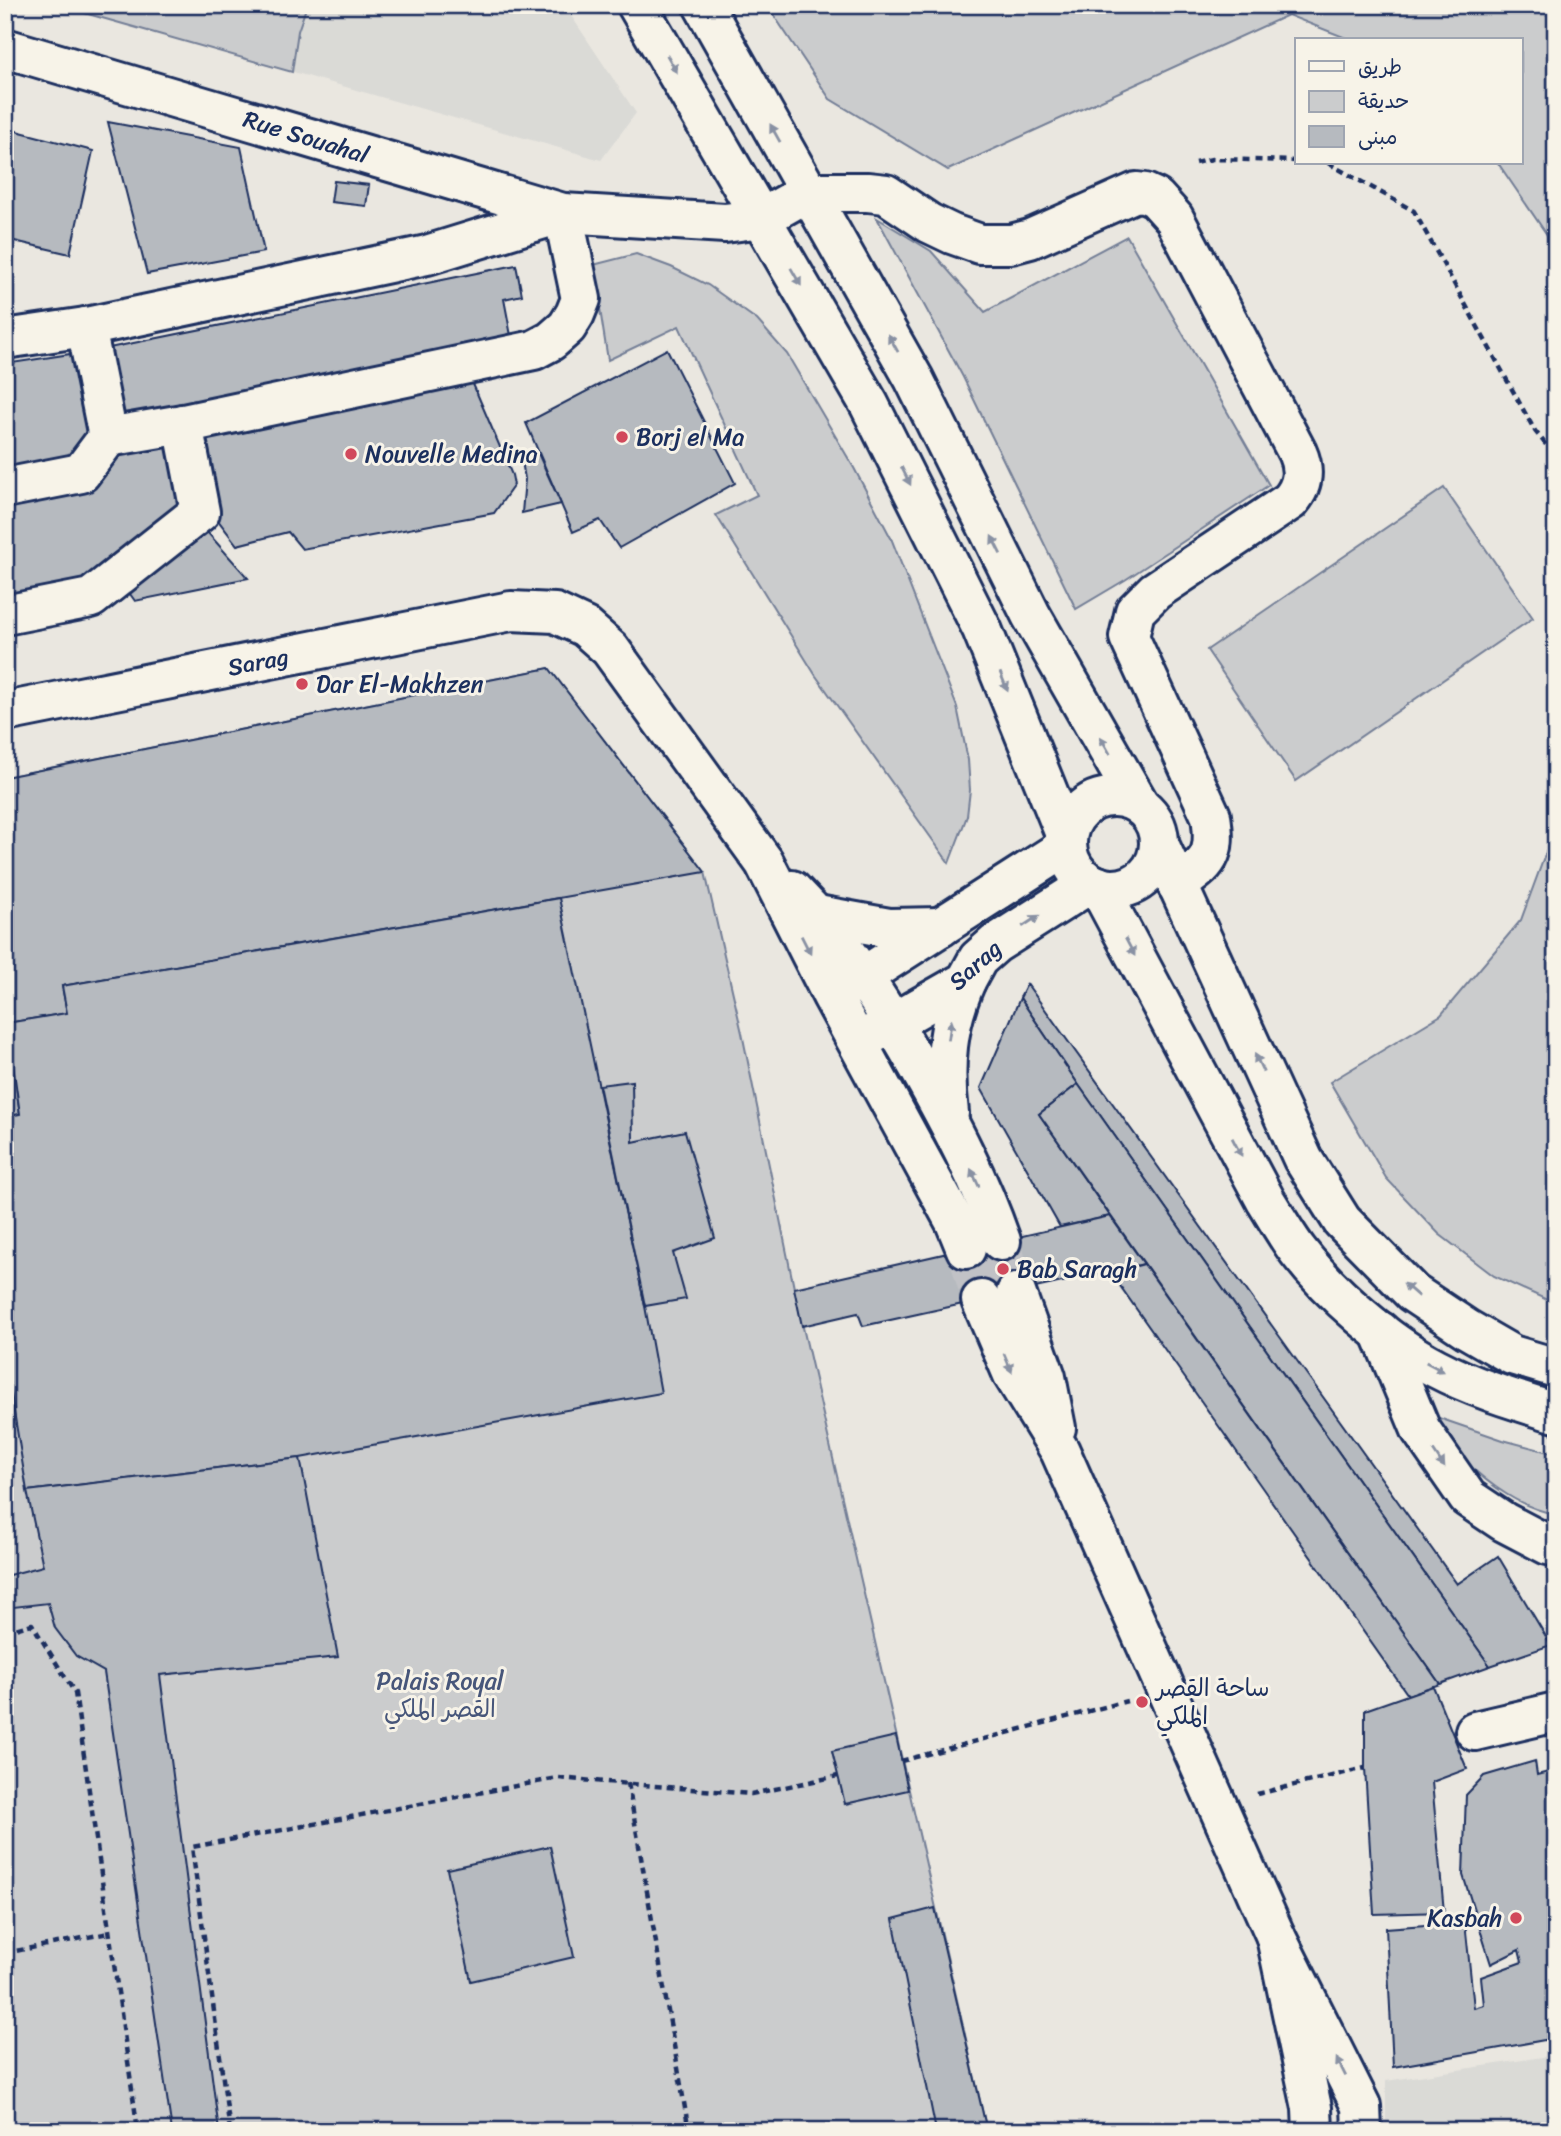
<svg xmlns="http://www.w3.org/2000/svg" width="1561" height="2136" font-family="Sriracha,'Playpen Sans Arabic',sans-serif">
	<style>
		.built { fill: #dadad6 }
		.green { fill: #cbcccd; stroke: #737e96; stroke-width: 2 }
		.building { fill: #b6babf; stroke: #1b2f5e; stroke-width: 2 }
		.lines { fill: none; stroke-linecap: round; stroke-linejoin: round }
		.minor-tunnel { stroke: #c1c2c6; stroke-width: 38; stroke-dasharray: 38 19; stroke-linecap: butt }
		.minor-casing { stroke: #1b2f5e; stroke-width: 44 }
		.major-casing { stroke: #1b2f5e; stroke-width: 44 }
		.path { stroke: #1b2f5e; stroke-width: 4.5; stroke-dasharray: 7 5; stroke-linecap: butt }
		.minor { stroke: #f7f3e8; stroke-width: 38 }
		.major { stroke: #f7f3e8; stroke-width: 38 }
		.oneway { fill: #8991a3 }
		.poi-dot { fill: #d1495b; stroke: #f7f3e8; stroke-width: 2.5 }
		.labels { text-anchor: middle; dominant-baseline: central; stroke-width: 6; stroke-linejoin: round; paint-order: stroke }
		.street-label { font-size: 24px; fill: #1b2f5e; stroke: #f7f3e8 }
		.poi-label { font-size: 24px; fill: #1b2f5e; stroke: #f7f3e8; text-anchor: start }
		.park-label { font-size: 24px; fill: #47567a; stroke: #f7f3e8 }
	</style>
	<rect width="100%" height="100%" fill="#eae7e0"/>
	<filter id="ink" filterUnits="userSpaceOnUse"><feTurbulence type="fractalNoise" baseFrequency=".0143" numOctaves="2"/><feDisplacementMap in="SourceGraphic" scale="14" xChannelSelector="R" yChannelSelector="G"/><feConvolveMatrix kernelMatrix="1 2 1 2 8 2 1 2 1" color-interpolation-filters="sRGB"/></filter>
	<g filter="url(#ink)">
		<g class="built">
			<polygon points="59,5 564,5 636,113 601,160"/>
			<polygon points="1556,2055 1556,2131 1386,2131 1386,2081"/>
		</g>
		<g class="green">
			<polygon points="83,5 307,5 298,31 292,72 81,12"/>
			<polygon points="767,5 1556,5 1556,248 1498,163 1521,163 1521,40 1351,40 1288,15 948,170 830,99"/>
			<polygon points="877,218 931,251 985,312 1127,236 1269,485 1125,580 1076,609 963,377"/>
			<polygon points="636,254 671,267 708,285 757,320 787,354 854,468 891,538 957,707 968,760 970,790 967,816 949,863 816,676 716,515 757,495 679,326 608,360 593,265"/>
			<polygon points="1444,488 1533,618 1296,781 1207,650"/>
			<polygon points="549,668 705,872 742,1033 794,1288 987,2131 5,2131 5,777"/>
			<polygon points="1556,825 1556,1304 1494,1276 1439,1234 1386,1178 1330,1082 1441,1015 1521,920"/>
			<path d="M1436,1417L1503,1440L1556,1454V1514C1523,1509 1489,1485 1466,1462C1454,1450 1445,1431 1436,1417Z"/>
		</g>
		<g class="building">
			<polygon points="108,122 241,147 264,252 147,274"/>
			<polygon points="5,128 93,151 70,254 10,240 5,253"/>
			<polygon points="334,181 369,185 366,206 331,202"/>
			<polygon points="516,265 522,295 504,299 512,341 119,422 104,349"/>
			<polygon points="667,349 735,483 619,548 600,520 573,532 526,423"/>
			<polygon points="77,353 93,434 83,459 5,476 5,364"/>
			<polygon points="470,377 512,475 514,485 494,513 302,549 288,532 237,545 208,507 194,434"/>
			<polygon points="177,435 189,510 88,587 5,603 5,499 120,445"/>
			<polygon points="537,451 561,504 522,513 525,479 521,455"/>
			<polygon points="200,524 248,578 135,601 125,587"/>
			<polygon points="549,668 705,872 62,986 67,1013 7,1023 20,1114 5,1117 5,777"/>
			<polygon points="559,898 645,1306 661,1393 300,1458 27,1491 7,1369 5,1369 5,1117 20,1114 7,1023 67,1013 62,986"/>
			<polygon points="1027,984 1457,1584 1498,1556 1551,1645 1490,1666 1078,1084 1020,998"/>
			<polygon points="1020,998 1078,1084 1039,1114 1110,1216 1060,1227 981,1088"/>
			<polygon points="632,1081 633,1142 685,1131 715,1238 673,1253 686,1299 645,1306 599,1085"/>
			<polygon points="1078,1084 1490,1666 1440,1684 1039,1114"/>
			<polygon points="1110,1216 1144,1264 863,1326 858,1313 802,1326 794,1288"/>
			<polygon points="1144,1264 1440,1684 1408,1695 1111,1273"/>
			<polygon points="300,1458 338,1657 160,1675 219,2131 172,2131 104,1672 76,1656 55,1628 48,1603 5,1608 5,1576 43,1566 27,1491"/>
			<polygon points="1433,1686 1467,1769 1432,1782 1444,1912 1374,1914 1365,1768 1365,1710"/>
			<polygon points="896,1736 908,1790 845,1804 832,1751"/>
			<polygon points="1535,1761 1537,1775 1556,1770 1556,2038 1393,2067 1386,1928 1465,1922 1474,2008 1484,2005 1481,1977 1522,1962 1519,1950 1491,1964 1463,1875 1466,1795 1484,1776"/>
			<polygon points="550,1846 574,1957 471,1981 447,1869"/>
			<polygon points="935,1908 987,2131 936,2131 893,1919"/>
		</g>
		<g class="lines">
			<g class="minor-tunnel">
				<polyline points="1001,1241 1016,1293"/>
				<polyline points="966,1249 981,1300"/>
			</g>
			<g class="minor-casing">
				<g id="minor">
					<path d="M5,48L563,213L725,223L762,218L808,192H868L886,194L929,223L952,234L980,244H1011L1030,239L1136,192L1145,193L1156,198L1174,218L1297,452C1305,470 1303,486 1290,501L1155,591L1135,611L1129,637L1211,816C1217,856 1209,863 1177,885"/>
					<polyline points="86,327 108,437"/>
					<polyline points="5,339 86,327 427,255 563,213 581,299 575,314 567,327 551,341 534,350 183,424 108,437 81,473 5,488"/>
					<polyline points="5,615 91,598 200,512 183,424"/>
					<polyline points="5,712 511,611 555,613 585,627 610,649 764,862 832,996 955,1222 966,1249"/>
					<path d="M792,890C845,943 882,1003 919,1068C950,1123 980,1180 1001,1241"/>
					<polyline points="817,915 889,928 941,927"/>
					<polyline points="842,990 1067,846"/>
					<polyline points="871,1035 966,981 978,959 995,944 1091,883"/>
					<path d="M949,1113C943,1066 947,1024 966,981"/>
					<polyline points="1016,1293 1046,1377 1056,1428"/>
					<polyline points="981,1300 1013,1375 1060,1451 1276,1937"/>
					<polyline points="1380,1331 1421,1430 1468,1498 1504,1522 1548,1545 1556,1547"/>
					<polyline points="1475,1731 1556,1712"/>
					<polyline points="1313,2131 1312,2108 1276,1937 1361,2106 1362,2131"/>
				</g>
			</g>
			<g class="major-casing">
				<g id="major">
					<polyline points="637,5 869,404 982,629 1067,839"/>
					<polyline points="703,5 914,379 1031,615 1139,804"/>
					<circle cx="1113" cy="843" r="46"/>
					<polyline points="1159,844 1303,1159 1342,1221 1413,1293 1467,1329 1512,1355 1556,1368"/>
					<path d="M1098,886L1266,1201C1276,1217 1286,1235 1298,1251C1331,1294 1387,1343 1436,1368C1474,1388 1515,1400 1556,1413"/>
				</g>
			</g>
			<g class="path">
				<polyline points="1195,163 1212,159 1297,161"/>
				<polyline points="1328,163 1414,211 1535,431 1556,457"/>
				<polyline points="5,1632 32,1624 75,1693 138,2131"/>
				<polyline points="901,1761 1127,1701"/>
				<polyline points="628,1783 689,2131"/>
				<polyline points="1257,1794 1365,1768"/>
				<polyline points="5,1953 109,1933"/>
				<polyline points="230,2131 192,1847 558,1778 751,1794 838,1776"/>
			</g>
			<use href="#minor" class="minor"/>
			<use href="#major" class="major"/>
		</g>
		<defs><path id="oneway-solid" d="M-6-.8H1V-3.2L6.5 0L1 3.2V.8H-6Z" transform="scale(1.75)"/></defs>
		<g class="oneway">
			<use href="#oneway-solid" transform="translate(672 64) rotate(60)"/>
			<use href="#oneway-solid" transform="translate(775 133) rotate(-119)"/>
			<use href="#oneway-solid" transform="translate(796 277) rotate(60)"/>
			<use href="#oneway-solid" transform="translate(893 343) rotate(-119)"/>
			<use href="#oneway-solid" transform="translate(906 476) rotate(63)"/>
			<use href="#oneway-solid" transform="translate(996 545) rotate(-117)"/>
			<use href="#oneway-solid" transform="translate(1004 682) rotate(68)"/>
			<use href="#oneway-solid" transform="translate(1105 745) rotate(-120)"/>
			<use href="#oneway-solid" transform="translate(1031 921) rotate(-33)"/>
			<use href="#oneway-solid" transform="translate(806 945) rotate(63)"/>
			<use href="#oneway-solid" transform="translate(1130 947) rotate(62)"/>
			<use href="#oneway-solid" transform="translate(950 1030) rotate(-81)"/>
			<use href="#oneway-solid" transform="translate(1259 1063) rotate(-115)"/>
			<use href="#oneway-solid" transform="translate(1237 1147) rotate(62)"/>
			<use href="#oneway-solid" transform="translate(975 1178) rotate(-115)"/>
			<use href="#oneway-solid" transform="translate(1411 1290) rotate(-139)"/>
			<use href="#oneway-solid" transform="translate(1008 1363) rotate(67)"/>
			<use href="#oneway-solid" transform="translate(1435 1367) rotate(28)"/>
			<use href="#oneway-solid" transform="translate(1439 1459) rotate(56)"/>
			<use href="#oneway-solid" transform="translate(1341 2067) rotate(-117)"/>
		</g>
	</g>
	<g class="poi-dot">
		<circle cx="622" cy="437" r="7"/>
		<circle cx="351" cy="454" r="7"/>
		<circle cx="302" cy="684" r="7"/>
		<circle cx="1003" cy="1269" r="7"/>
		<circle cx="1142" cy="1702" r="7"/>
		<circle cx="1516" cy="1918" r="7"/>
	</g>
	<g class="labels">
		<g class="street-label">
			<text transform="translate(306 137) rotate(17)">Rue Souahal</text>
			<text transform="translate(258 662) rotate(-11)">Sarag</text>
			<text transform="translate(975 965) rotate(-42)">Sarag</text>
		</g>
		<g class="poi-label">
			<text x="636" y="437">Borj el Ma</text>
			<text x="365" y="454">Nouvelle Medina</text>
			<text x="316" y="684">Dar El-Makhzen</text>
			<text x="1017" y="1269">Bab Saragh</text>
			<text x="1156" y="1688">ساحة القصر<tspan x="1156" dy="28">الملكي</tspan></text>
			<text x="1502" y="1918" text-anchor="end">Kasbah</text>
		</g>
		<g class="park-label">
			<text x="440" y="1681">Palais Royal<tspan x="440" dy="28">القصر الملكي</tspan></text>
		</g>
	</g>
	<rect width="1561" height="2136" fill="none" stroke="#f7f3e8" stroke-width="28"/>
	<rect x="14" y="14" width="1533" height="2108" fill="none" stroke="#1b2f5e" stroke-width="2.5" filter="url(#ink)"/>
	<rect x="1295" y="38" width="228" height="126" fill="#f7f3e8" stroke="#9fa5b1" stroke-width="2"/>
	<rect x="1309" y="61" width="35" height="10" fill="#f7f3e8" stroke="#9fa5b1" stroke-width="2"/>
	<text x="1358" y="74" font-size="21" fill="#1b2f5e">طريق</text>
	<rect x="1309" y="91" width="35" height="21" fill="#cbcccd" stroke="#9fa5b1" stroke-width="2"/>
	<text x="1358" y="108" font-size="21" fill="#1b2f5e">حديقة</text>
	<rect x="1309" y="126" width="35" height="21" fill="#b6babf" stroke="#9fa5b1" stroke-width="2"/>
	<text x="1358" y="144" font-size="21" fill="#1b2f5e">مبنى</text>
</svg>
